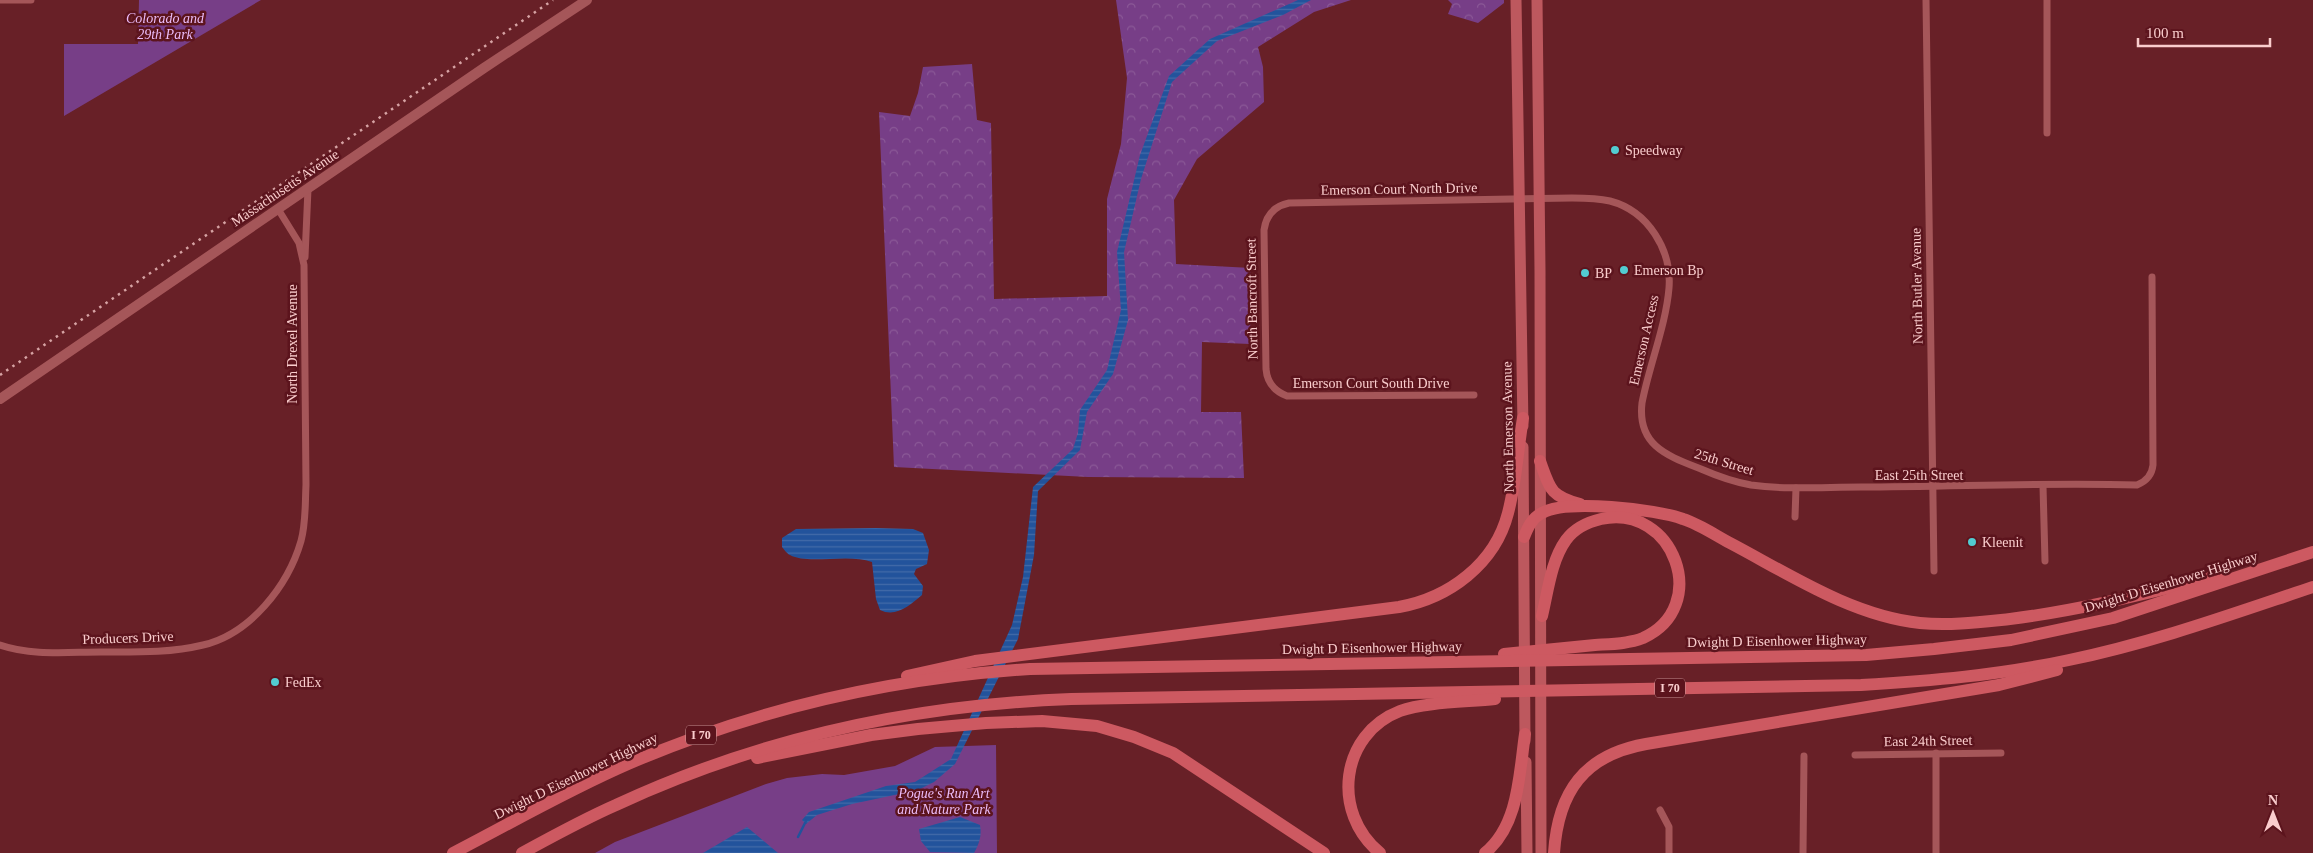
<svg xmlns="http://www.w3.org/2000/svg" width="2313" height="853" font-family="'Times New Roman',serif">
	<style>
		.green { fill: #773e87 }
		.forest { fill: url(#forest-crowns) }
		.water { fill: url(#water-rules) }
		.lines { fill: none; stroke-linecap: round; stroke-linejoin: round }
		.stream { stroke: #22539c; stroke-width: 2.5 }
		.minor { stroke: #a55659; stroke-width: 7 }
		.secondary { stroke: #a55659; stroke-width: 10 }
		.primary { stroke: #bd585e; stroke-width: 11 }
		.motorway { stroke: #cd5961; stroke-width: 12 }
		.rail { stroke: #d6a3a4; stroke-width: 2.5; stroke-dasharray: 2.5 5; stroke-linecap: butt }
		.poi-dot { fill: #52ccd1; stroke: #5c141d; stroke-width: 2 }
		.labels { text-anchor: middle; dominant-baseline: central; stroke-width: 5; stroke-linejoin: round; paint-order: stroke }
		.shield { fill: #5c141d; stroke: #cb9698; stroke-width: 1 }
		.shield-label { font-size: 12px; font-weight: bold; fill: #facdcd }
		.park-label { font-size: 14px; font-style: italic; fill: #ebbcf9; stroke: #5c141d }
		.poi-label { font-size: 14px; fill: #facdcd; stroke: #5c141d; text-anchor: start }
		.street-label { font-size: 14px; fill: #facdcd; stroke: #5c141d }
	</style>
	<defs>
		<pattern id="forest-crowns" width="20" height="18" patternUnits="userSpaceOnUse" patternTransform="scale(1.25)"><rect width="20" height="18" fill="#773e87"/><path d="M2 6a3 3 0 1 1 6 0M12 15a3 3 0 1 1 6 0" fill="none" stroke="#8b5997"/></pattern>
		<pattern id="water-rules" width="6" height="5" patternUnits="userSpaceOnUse" patternTransform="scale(1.25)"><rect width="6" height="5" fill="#22539c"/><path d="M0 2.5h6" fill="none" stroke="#436ba9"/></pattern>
	</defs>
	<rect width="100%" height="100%" fill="#682027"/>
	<g class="green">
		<polygon points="139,0 261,0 64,116 64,44 138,44"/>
		<polygon points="996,745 997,853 595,853 615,842 766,784 787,778 822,774 844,775 895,766 935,747"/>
	</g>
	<g class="forest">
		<polygon points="1116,0 1351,0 1314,12 1258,47 1263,67 1264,102 1197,159 1174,200 1176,264 1251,268 1250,344 1202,342 1201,412 1241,412 1244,478 1088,477 894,467 879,112 910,116 918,93 923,67 972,64 977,120 991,123 994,299 1107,296 1107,199 1121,144 1127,78"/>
		<polygon points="1448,0 1504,0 1504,3 1478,23 1448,14 1452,4"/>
	</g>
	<g class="water">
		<polygon points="1298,0 1311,0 1283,15 1217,41 1172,82 1141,179 1124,252 1128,320 1113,374 1087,412 1080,450 1038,491 1034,555 1018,639 955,764 934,782 918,790 852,804 817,815 806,824 802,820 809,812 886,786 915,782 951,759 1012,625 1023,577 1033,487 1073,449 1078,433 1080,410 1107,370 1121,310 1117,252 1140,155 1169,76 1210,39"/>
		<path d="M876,528L913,529L923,533L929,550L927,564L916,569L914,574L923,586L922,595C910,605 896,618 880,610L876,599L872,562C848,553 808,565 790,555C787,554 784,549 782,547V538L796,529Z"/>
		<path d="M960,817L980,825C982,836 979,844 974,853L930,852L921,841L919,829Z"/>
		<polygon points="747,827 778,853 703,853"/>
	</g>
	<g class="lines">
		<polyline class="stream" points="798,837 806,821"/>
		<g class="minor">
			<polyline points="0,0 31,0"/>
			<polyline points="1926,0 1934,571"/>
			<polyline points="2047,0 2047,133"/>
			<polyline points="305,257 308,189"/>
			<path d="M1474,395L1287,396C1274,391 1267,382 1266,369L1264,230C1266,215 1275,206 1289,203L1572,198C1584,198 1597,198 1610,201C1648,211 1672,250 1669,288C1666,325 1649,366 1642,403C1637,446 1668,456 1701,469C1717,476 1734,482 1751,485C1787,490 1824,487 1861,487C1952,487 2045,482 2137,485C2147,481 2152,475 2153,465L2152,277"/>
			<polyline points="2043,486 2045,561"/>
			<polyline points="1795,517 1796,488"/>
			<path d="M0,645C32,656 67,652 101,652C136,652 170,653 203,645C250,634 288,586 301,541C306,523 305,504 306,485L304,265L299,243L278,209"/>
			<polyline points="1936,753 1936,853"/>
			<polyline points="1855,755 2001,753"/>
			<polyline points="1660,810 1669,827 1669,853"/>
			<polyline points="1803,853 1804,756"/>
		</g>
		<polyline class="secondary" points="0,399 484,68 587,0"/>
		<g class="primary">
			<polyline points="1516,0 1523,426"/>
			<polyline points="1537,0 1540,271 1541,853"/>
			<polyline points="1523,447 1525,741"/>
			<polyline points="1526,762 1527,853"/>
		</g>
		<g class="motorway">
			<path d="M1540,461C1550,489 1550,496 1580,504"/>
			<path d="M1524,537C1528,527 1532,518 1542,513C1566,499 1656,509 1683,519C1699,524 1715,535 1730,543C1789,574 1852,616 1920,623C1950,626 1981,622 2010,619C2082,610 2151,592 2221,575"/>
			<path d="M1504,654C1534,651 1565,648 1595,645C1611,644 1628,644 1643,638C1712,607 1674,503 1601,519C1588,522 1574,529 1566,540C1551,561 1548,591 1542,616"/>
			<path d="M907,676L975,661L1399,607C1449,598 1495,564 1508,513C1516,483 1518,448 1523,418"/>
			<polyline points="757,758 871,735 918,729 986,723 1042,721 1097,726 1134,737 1173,753 1324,853"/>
			<path d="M453,853C511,823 568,790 628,764C756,709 892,678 1030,669L1866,655L1934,649L2011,640L2113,618L2313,552"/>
			<path d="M522,853C553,836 584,819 616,805C760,738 914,705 1071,699L1861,685C1930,681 2000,675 2069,660C2152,643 2232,614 2313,587"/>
			<path d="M1380,853C1331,813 1340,734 1400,711C1425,702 1468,702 1495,699"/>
			<path d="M1485,853C1519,825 1519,775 1525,734"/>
			<path d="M1554,853C1558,792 1584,755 1646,744L1999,685L2057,670"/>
		</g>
		<polyline class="rail" points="0,375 553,0"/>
	</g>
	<g class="poi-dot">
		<circle cx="1615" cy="150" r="5"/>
		<circle cx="1624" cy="270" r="5"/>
		<circle cx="1585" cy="273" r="5"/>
		<circle cx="1972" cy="542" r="5"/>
		<circle cx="275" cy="682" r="5"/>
	</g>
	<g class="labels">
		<g class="shield">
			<rect x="1655" y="678.5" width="30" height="19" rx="4"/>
			<rect x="686" y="725.5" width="30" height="19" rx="4"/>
		</g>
		<g class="shield-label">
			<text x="1670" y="688">I 70</text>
			<text x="701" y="735">I 70</text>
		</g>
		<g class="park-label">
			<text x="165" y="18">Colorado and<tspan x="165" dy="16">29th Park</tspan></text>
			<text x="944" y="793">Pogue's Run Art<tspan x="944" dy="16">and Nature Park</tspan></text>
		</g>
		<g class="poi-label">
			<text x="1625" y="150">Speedway</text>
			<text x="1634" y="270">Emerson Bp</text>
			<text x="1595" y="273">BP</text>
			<text x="1982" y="542">Kleenit</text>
			<text x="285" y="682">FedEx</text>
		</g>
		<g class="street-label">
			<text transform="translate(285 188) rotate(-34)">Massachusetts Avenue</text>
			<text transform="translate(1399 189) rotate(-1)">Emerson Court North Drive</text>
			<text transform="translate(1917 286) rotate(-91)">North Butler Avenue</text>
			<text transform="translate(1252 299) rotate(-91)">North Bancroft Street</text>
			<text transform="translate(1644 340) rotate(-77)">Emerson Access</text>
			<text transform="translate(292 344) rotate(-90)">North Drexel Avenue</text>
			<text x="1371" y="383">Emerson Court South Drive</text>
			<text transform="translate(1508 427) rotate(-91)">North Emerson Avenue</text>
			<text transform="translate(1724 462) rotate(17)">25th Street</text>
			<text x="1919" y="475">East 25th Street</text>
			<text transform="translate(2171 582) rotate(-17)">Dwight D Eisenhower Highway</text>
			<text transform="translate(128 638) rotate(-2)">Producers Drive</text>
			<text transform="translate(1777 641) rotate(-1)">Dwight D Eisenhower Highway</text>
			<text transform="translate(1372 648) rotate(-1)">Dwight D Eisenhower Highway</text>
			<text transform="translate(1928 741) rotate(-1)">East 24th Street</text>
			<text transform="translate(576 776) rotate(-26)">Dwight D Eisenhower Highway</text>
		</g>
	</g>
	<g transform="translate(2273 813)" stroke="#5c141d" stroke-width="4" paint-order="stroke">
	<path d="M0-4L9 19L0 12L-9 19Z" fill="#facdcd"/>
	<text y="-8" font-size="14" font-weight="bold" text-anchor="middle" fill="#facdcd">N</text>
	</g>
	<path d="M2138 38v8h132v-8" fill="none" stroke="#facdcd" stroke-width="2.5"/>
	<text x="2146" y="38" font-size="15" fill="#facdcd" stroke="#5c141d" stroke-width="4" paint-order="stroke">100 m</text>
</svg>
